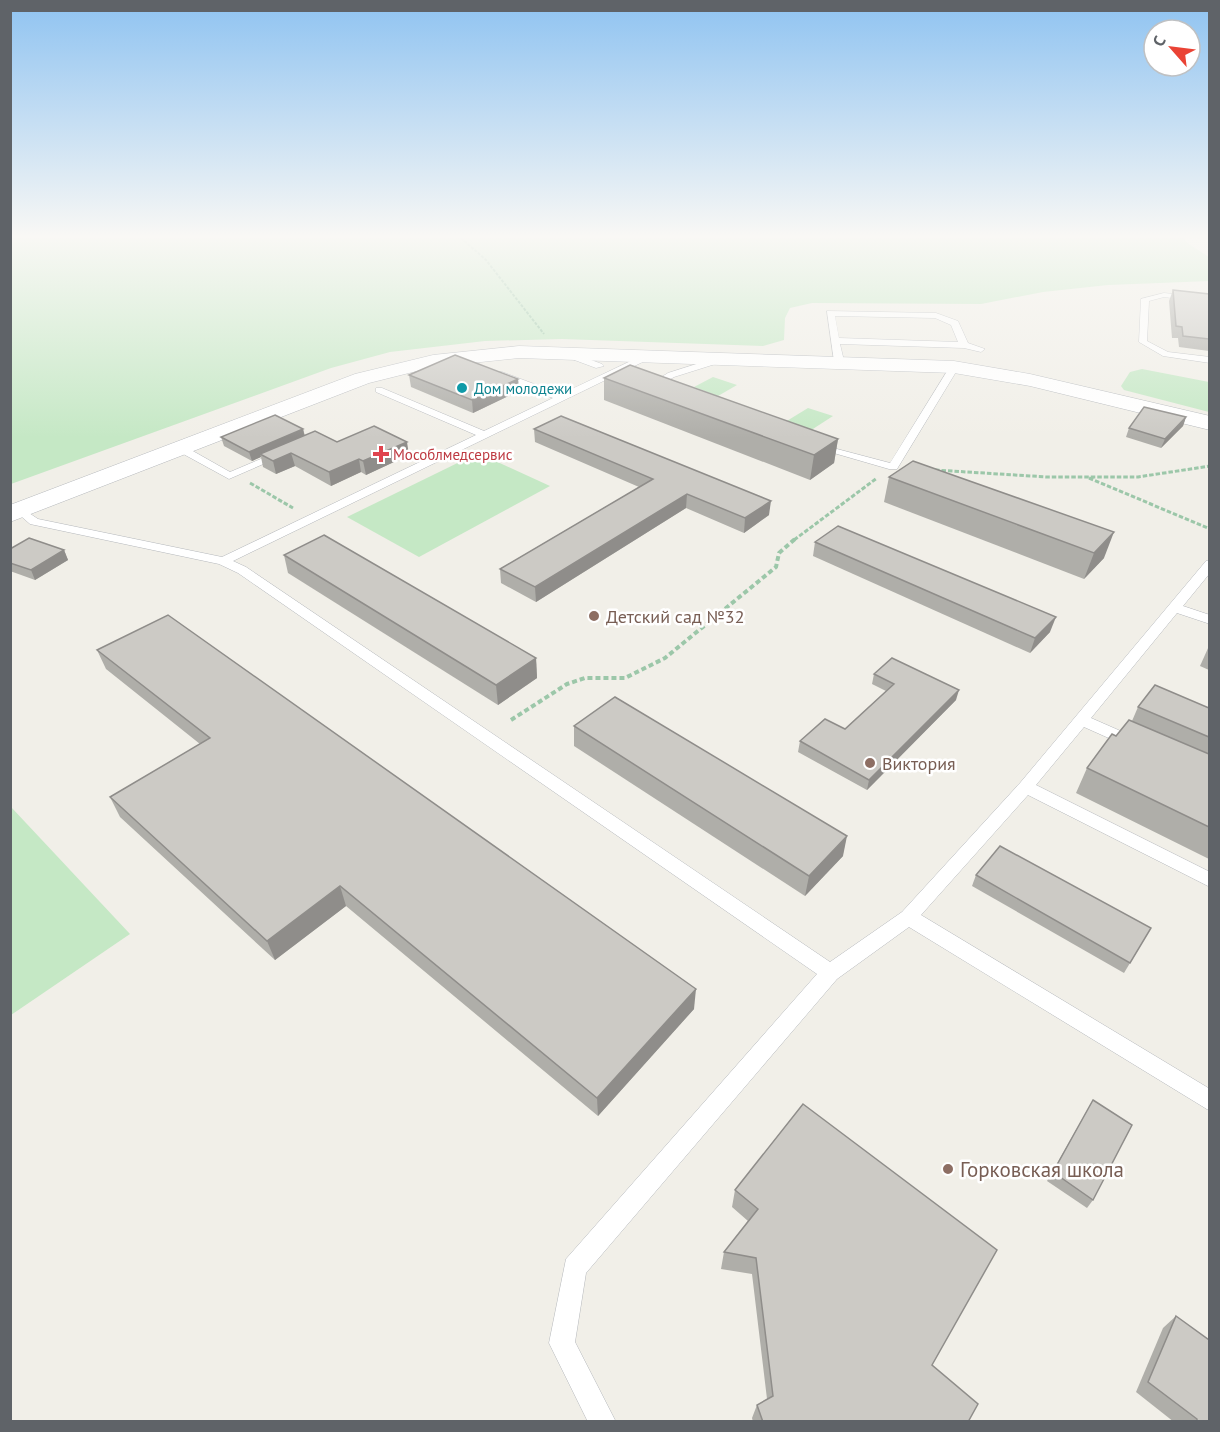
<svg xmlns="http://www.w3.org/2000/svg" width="1220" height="1432" font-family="'PT Sans',sans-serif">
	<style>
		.green { fill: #c5e8c5 }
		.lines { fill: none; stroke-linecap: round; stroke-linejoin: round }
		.service-casing { stroke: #b5b8bc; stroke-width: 1 }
		.tertiary-casing { stroke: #b5b8bc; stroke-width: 1 }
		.path-far2 { stroke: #9cc7a9; stroke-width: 2; stroke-dasharray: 3 1.5; stroke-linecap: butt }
		.path-far1 { stroke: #9cc7a9; stroke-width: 3; stroke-dasharray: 4.5 2; stroke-linecap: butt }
		.path { stroke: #9cc7a9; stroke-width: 4; stroke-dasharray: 5 3; stroke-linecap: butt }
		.service { fill: #fff; fill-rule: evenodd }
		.tertiary { fill: #fff; fill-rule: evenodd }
		.wall { fill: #afaea9 }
		.shaded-wall { fill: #8f8d8a }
		.building { fill: #cccac5; stroke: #8f8d8a; stroke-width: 1.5 }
		.culture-dot { fill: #0f9aa8; stroke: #fff; stroke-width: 2 }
		.health-dot { fill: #e0444e; stroke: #fff; stroke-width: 2 }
		.education-dot { fill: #8d6e63; stroke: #fff; stroke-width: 2 }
		.labels { text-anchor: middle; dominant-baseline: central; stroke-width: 5; stroke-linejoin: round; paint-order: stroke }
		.far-culture-label { font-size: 15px; fill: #0d838f; stroke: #fff; text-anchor: start }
		.far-health-label { font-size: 15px; fill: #be3a42; stroke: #fff; text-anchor: start }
		.education-label { font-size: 18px; fill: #785e54; stroke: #fff; text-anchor: start }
		.near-education-label { font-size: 21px; fill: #785e54; stroke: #fff; text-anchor: start }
	</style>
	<rect width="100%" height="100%" fill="#f1efe8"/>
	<g class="green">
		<polygon points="10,238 1185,238 1186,242 1209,257 1210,281 1108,285 1043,292 981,304 812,303 790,308 785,318 784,340 763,346 562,339 485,341 390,352 331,368 11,484"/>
		<polygon points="1142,369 1209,382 1209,412 1124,390 1121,386 1130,372"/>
		<polygon points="713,377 737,385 718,396 694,387"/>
		<polygon points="808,408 833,416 802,436 777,427"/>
		<polygon points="478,453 550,486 419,557 347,517"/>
		<polygon points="11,807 130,934 11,1015 10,1015"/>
	</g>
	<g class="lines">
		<g class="service-casing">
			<g id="service">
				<polygon points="1164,293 1210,298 1210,303 1164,297 1149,301 1147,341 1168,352 1210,357 1210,363 1163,356 1139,342 1141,299"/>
				<path d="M827,311L936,313L958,321L968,343L985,349L981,352L964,348L840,344L844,361L839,364L834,361ZM835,316L935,318L951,325L958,342L839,338Z"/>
				<polygon points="564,350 602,364 604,366 596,368 561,355 561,351"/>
				<polygon points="652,351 655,352 655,356 233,561 246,567 830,962 902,912 1020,783 1206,561 1210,560 1210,573 1183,606 1210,615 1210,624 1177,613 1091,718 1141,740 1144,744 1141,748 1131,748 1084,727 1036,785 1210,872 1210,887 1028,795 921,915 1210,1089 1210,1111 909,927 837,979 586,1273 575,1342 616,1422 588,1422 549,1343 566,1259 817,974 238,573 219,564 30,524 14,510 20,507 38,519 222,557 476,435 376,392 376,388 382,388 484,431 553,398 496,376 496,372 502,372 561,394"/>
				<polygon points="725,355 730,358 728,360 674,377 655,388 647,386 668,373"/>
				<polygon points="951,365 959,367 897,469 889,469 813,447 818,444 890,463"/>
				<polygon points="176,446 184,446 230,472 275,453 284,455 229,479 176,450"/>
			</g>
		</g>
		<g class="tertiary-casing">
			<polygon id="tertiary" points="519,346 954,361 1030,374 1210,416 1210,430 1030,386 954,373 519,358 433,367 369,383 10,522 10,505 355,374 433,355"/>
		</g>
		<polyline class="path-far2" points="461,238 486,260 544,334"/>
		<g class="path-far1">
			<polyline points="935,470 1047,477 1138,477 1210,466"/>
			<polyline points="1089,478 1210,529"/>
			<polyline points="250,483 293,508"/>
			<polyline points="794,540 877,478"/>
		</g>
		<polyline class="path" points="511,720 567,684 585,678 625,678 665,658 776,567 779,553 796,538"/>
		<use href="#service" class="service"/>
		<use href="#tertiary" class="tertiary"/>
	</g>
	<g class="wall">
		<polygon points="1173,290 1209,294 1209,351 1179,347 1178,338 1172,338 1169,301"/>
		<polygon points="409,375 518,379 519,391 473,413 411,387"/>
		<polygon points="604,378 838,439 834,463 810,480 604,400"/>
		<polygon points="1186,417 1183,426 1161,448 1126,437 1129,428"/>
		<polygon points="303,429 305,436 409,455 366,475 361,472 331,486 295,466 276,474 263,467 261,457 252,461 224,446 221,437"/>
		<polygon points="534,429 769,515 744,533 686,508 536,602 501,583 500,569 639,487 535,442"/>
		<polygon points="913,461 1104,558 1084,579 884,502 889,477"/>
		<polygon points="815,542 1050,632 1030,653 813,556"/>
		<polygon points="10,549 64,550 68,560 35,580 10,571"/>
		<polygon points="284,555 536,658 537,678 498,705 288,573"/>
		<polygon points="1209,646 1209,670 1200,666"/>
		<polygon points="97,650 694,1009 598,1116 346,906 275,960 120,817 110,797 200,744 106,669"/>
		<polygon points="874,674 956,700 867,790 798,752 800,741 845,729 886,691 872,684"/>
		<polygon points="1138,707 1209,708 1209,859 1076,793 1087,768 1132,721"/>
		<polygon points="574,726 843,856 805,896 574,746"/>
		<polygon points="976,875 1151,928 1124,973 972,886"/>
		<polygon points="1093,1100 1093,1200 1087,1208 1047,1181"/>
		<polygon points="803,1104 932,1365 968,1422 753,1422 752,1418 757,1405 767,1399 752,1274 721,1269 724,1252 748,1221 732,1207 735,1190"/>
		<polygon points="1176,1316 1209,1422 1174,1422 1136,1392 1163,1328"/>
	</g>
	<g class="shaded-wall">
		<polygon points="518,379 519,391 473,413 472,400"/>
		<polygon points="1186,417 1183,426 1161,448 1165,439"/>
		<polygon points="303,429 305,438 260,454 261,457 252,461 249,452"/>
		<polygon points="838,439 834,463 810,480 814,455"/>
		<polygon points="407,442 409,455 366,475 363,461"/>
		<polygon points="291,453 295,466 276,474 273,461"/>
		<polygon points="359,459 361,472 331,486 329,472"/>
		<polygon points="687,494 686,508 536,602 535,587"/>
		<polygon points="771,501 769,515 744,533 745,518"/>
		<polygon points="1114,532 1104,558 1084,579 1094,553"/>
		<polygon points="64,550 68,560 35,580 31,570"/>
		<polygon points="1056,617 1050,632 1030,653 1035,638"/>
		<polygon points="536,658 537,678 498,705 496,685"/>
		<polygon points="959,690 956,700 867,790 869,780"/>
		<polygon points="847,836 843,856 805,896 809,876"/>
		<polygon points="340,886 346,906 275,960 267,941"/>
		<polygon points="696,989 694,1009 598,1116 597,1098"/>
	</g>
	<g class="building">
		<polygon points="1173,290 1209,294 1209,339 1183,336 1182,327 1176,326"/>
		<polygon points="455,355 518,379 472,400 409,375"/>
		<polygon points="630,365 838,439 814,455 604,378"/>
		<polygon points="1144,407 1186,417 1165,439 1129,428"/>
		<polygon points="275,415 303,429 249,452 221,437"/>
		<polygon points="561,416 771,501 745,518 687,494 535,587 500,569 653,479 534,429"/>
		<polygon points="374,426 407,442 363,461 359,459 329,472 291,453 273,461 260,454 315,431 337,442"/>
		<polygon points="913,461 1114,532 1094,553 889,477"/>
		<polygon points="838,526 1056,617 1035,638 815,542"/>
		<polygon points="324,535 536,658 496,685 284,555"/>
		<polygon points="29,538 64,550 31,570 10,563 10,549"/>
		<polygon points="168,615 696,989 597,1098 340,886 267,941 110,797 210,738 97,650"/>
		<polygon points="892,658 959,690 869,780 800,741 825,719 845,729 894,684 874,674"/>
		<polygon points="1155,685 1209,708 1209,737 1138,707"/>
		<polygon points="615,697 847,836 809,876 574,726"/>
		<polygon points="1129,720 1209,754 1209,827 1087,768 1112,734 1116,736"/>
		<polygon points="1000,846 1151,928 1130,963 976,875"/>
		<polygon points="1093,1100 1132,1125 1093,1200 1053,1172"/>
		<polygon points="803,1104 997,1250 932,1365 978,1404 968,1422 763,1422 757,1405 773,1396 756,1258 724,1252 758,1209 735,1190"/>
		<polygon points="1176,1316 1209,1340 1209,1422 1197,1422 1197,1419 1148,1382"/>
	</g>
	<linearGradient id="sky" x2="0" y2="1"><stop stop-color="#8fc3f1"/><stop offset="0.54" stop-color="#f9f8f5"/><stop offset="1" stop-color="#f9f8f5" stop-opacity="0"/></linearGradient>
	<rect width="1220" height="438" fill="url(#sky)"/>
	<circle class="culture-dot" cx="462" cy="388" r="6"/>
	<path class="health-dot" d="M378 445h6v6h6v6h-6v6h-6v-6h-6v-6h6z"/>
	<g class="education-dot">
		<circle cx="594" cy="616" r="6"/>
		<circle cx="870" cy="763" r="6"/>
		<circle cx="948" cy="1169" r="6"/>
	</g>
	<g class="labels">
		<g class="far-culture-label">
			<text x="474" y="388">Дом молодежи</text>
		</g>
		<g class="far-health-label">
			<text x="393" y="454">Мособлмедсервис</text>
		</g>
		<g class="education-label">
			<text x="606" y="616">Детский сад №32</text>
			<text x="882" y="763">Виктория</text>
		</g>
		<g class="near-education-label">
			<text x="960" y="1169">Горковская школа</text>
		</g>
	</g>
	<rect width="1220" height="1432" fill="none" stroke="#5f6368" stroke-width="24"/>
	<g transform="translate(1172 48) rotate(298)"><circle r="28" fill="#ffffff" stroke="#bfc1c3" stroke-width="1.5"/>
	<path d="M0-4.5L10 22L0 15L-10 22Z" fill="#ea4335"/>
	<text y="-9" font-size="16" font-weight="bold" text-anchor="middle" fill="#5f6368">С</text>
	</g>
</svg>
